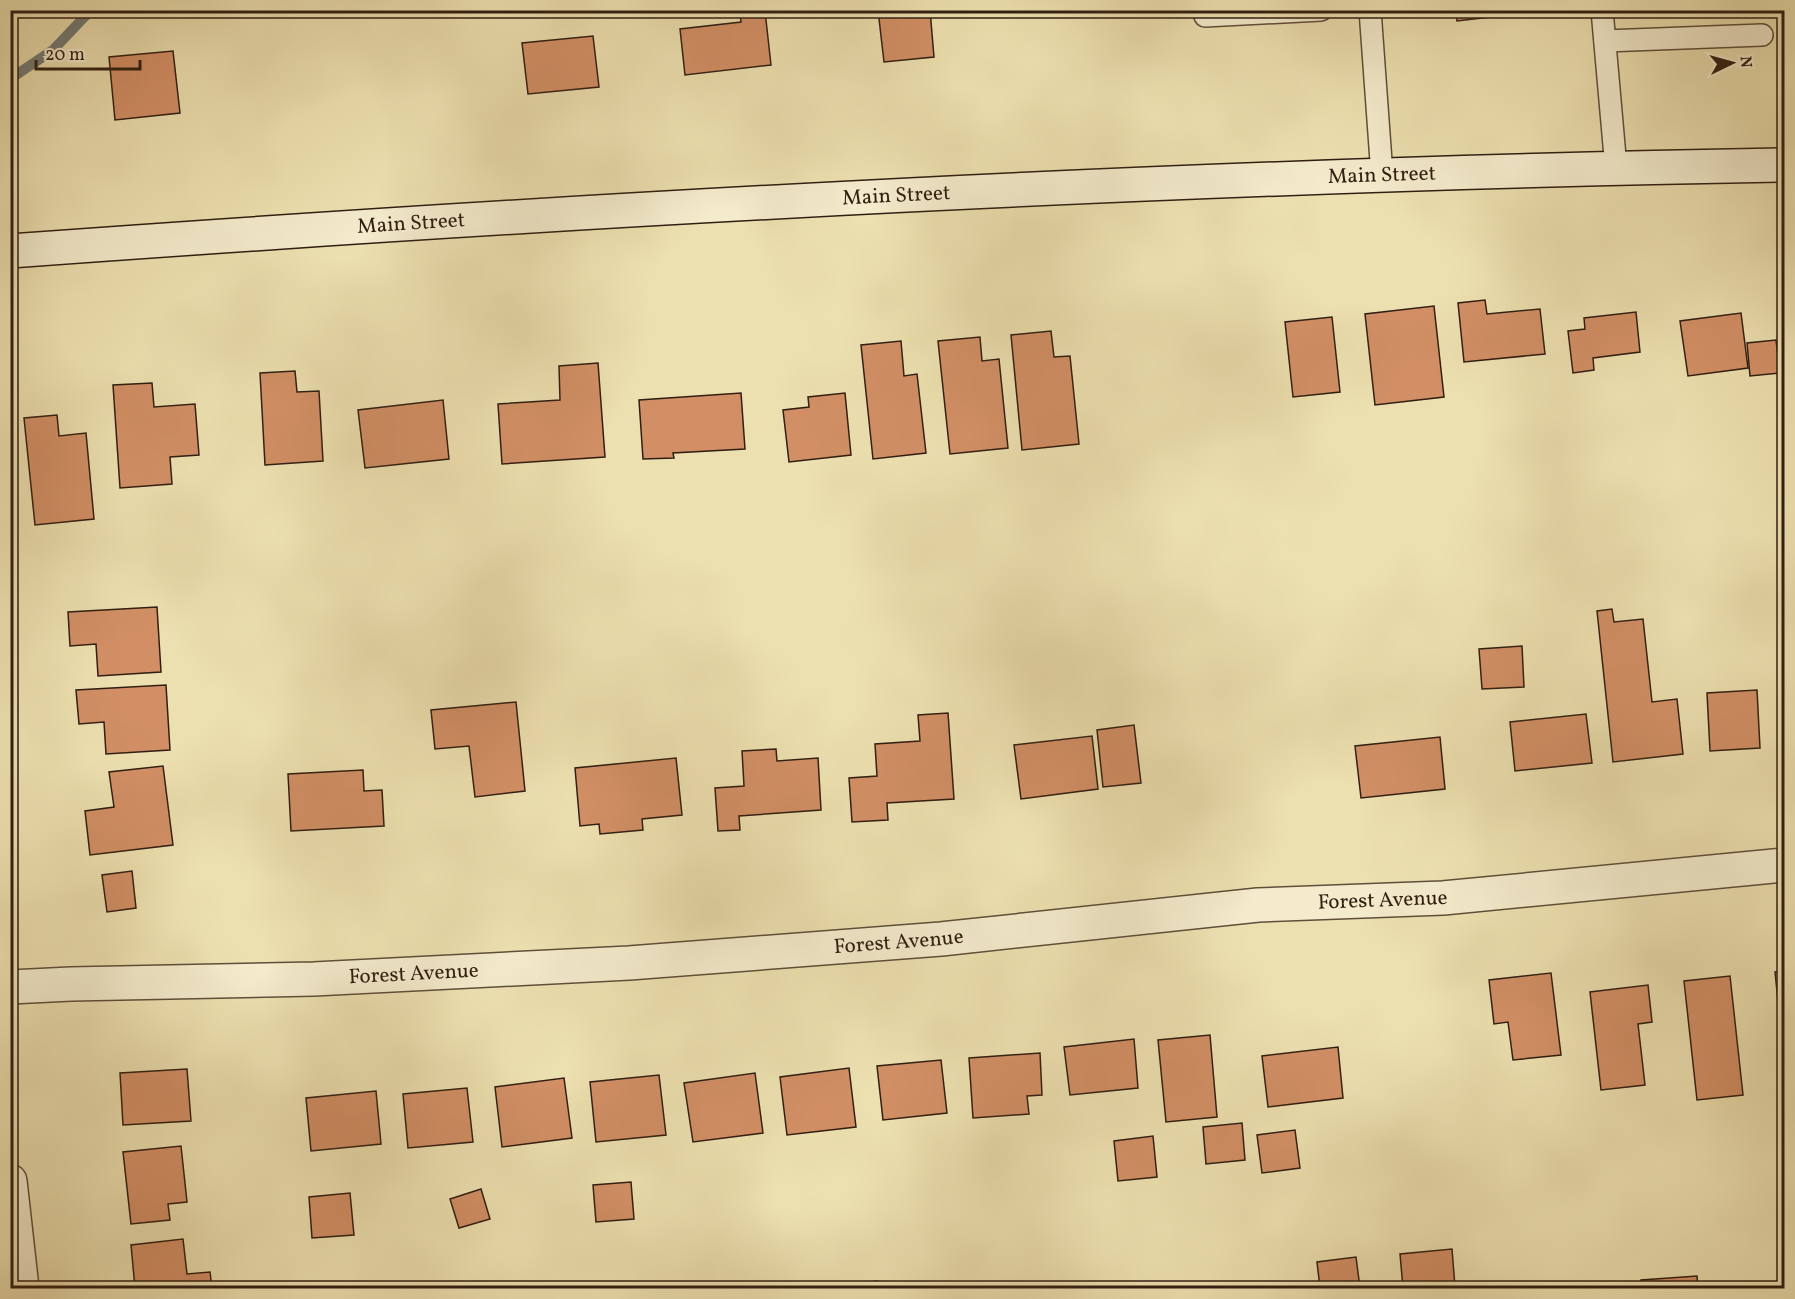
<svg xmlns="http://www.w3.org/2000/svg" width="1795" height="1299" font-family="Vollkorn,serif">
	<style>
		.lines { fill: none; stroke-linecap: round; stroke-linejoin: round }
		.stream { stroke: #727c75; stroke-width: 10 }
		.building { fill: #d28f65; stroke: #301e12; stroke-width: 1.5 }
		.lane-casing { stroke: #5f4e3a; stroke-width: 24 }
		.street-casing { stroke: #5f4e3a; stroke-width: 36 }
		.secondary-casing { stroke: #301e12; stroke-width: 36 }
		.lane { stroke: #f3ebcc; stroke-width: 21 }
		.street { stroke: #f3ebcc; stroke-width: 33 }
		.secondary { stroke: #f3ebcc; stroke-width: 33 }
		.labels { text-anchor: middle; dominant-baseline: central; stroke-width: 5; stroke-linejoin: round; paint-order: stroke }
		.street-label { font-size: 21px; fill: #301e12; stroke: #f3ebcc }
	</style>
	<rect width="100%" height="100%" fill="#ede0b0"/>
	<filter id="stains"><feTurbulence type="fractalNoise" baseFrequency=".00333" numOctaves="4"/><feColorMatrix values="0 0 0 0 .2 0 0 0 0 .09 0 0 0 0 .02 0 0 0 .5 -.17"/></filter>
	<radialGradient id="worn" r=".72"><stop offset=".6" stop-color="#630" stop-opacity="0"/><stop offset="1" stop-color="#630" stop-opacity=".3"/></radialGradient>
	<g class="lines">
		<polyline class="stream" points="10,79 53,50 91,10"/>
	</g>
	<g class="building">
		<polygon points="481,10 552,10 482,16"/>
		<polygon points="878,10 930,10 934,57 884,62"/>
		<polygon points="1456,10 1552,10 1457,21"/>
		<polygon points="765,11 771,65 685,75 680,29 741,22 740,14"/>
		<polygon points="593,36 599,87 528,94 522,43"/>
		<polygon points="173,51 180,113 115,120 109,57"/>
		<polygon points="1485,300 1487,314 1540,309 1545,354 1464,362 1458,303"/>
		<polygon points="1434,306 1444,397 1375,405 1365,314"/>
		<polygon points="1636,312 1640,352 1593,358 1594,370 1573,373 1568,331 1585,329 1584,318"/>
		<polygon points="1741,313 1748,368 1688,376 1680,321"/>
		<polygon points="1332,317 1340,392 1293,397 1285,322"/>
		<polygon points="1051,331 1054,357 1070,356 1079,444 1022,450 1011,335"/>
		<polygon points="980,337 982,361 999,359 1008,448 950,454 938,341"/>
		<polygon points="1776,340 1780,373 1750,376 1747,343"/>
		<polygon points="901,341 904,376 917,374 926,453 873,459 861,345"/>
		<polygon points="598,363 605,457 502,464 498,404 560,400 559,366"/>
		<polygon points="295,371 297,392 319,391 323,461 265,465 260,373"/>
		<polygon points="152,383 154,407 195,404 199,455 170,457 172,484 120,488 113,385"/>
		<polygon points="741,393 745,449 673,453 674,458 643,459 639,400"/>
		<polygon points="845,393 851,455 789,462 783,410 809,407 808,397"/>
		<polygon points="443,400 449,459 365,468 358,410"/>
		<polygon points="57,415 59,436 86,433 94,519 35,525 24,418"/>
		<polygon points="157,607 161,672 98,676 96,644 70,646 68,612"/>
		<polygon points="1612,609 1614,622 1643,619 1652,702 1677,699 1683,754 1613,762 1597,611"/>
		<polygon points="1522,646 1524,687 1482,689 1479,649"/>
		<polygon points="166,685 170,750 106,754 104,722 79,724 76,690"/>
		<polygon points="1757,690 1760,748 1710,751 1707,693"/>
		<polygon points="516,702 525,791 475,797 469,746 435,749 431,710"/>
		<polygon points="948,713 954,799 887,803 888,820 852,822 849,778 877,776 875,744 920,741 918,715"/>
		<polygon points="1586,714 1592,763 1515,771 1510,722"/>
		<polygon points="1134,725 1141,783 1103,787 1097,730"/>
		<polygon points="1092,736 1098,789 1021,799 1014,745"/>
		<polygon points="1440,737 1445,789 1361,798 1355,746"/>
		<polygon points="776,749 777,761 818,758 821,810 739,816 740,830 718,831 715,788 744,786 742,751"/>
		<polygon points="676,758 682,815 642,819 643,830 600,834 599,824 580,826 575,768"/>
		<polygon points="163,766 173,845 90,855 85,811 114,807 109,772"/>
		<polygon points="363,770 364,791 382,790 384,826 291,831 288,774"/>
		<polygon points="132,871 136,908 107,912 102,875"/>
		<polygon points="1784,971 1784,1041 1782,1041 1775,972"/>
		<polygon points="1551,973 1561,1055 1513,1060 1508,1022 1494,1024 1489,980"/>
		<polygon points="1730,976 1743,1095 1697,1100 1684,981"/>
		<polygon points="1648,985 1652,1022 1638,1024 1645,1085 1601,1090 1590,992"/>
		<polygon points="1210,1035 1217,1117 1166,1122 1158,1040"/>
		<polygon points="1134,1039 1138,1088 1070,1095 1064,1047"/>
		<polygon points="1338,1047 1343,1098 1268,1107 1262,1056"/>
		<polygon points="1040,1053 1042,1095 1027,1096 1029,1114 973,1118 969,1058"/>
		<polygon points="941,1060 947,1113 883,1120 877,1066"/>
		<polygon points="849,1068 856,1127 787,1135 780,1077"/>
		<polygon points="187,1069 191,1121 123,1125 120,1073"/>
		<polygon points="755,1073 763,1133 693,1142 684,1083"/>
		<polygon points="659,1075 666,1135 596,1142 590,1082"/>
		<polygon points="564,1078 572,1138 502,1147 495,1087"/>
		<polygon points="467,1088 473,1142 408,1148 403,1094"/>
		<polygon points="376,1091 381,1144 311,1151 306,1098"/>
		<polygon points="1242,1123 1245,1160 1206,1164 1203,1127"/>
		<polygon points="1295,1130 1300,1168 1262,1173 1257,1135"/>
		<polygon points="1153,1136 1157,1177 1118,1181 1114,1141"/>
		<polygon points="181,1146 187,1202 168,1204 170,1220 131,1224 123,1152"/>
		<polygon points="631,1182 634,1219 596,1222 593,1185"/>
		<polygon points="481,1189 490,1219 459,1228 450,1199"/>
		<polygon points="350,1193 354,1235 312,1238 309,1197"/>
		<polygon points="183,1239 187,1274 210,1272 212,1288 135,1288 131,1245"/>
		<polygon points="1452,1249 1455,1287 1403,1288 1400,1254"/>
		<polygon points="1356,1257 1360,1288 1320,1288 1317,1262"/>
		<polygon points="1697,1276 1698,1288 1642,1288 1641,1280"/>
		<polygon points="877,1281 878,1288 843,1288 843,1285"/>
	</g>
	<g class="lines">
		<g class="lane-casing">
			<g id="lane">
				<polyline points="1370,10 1382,175"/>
				<polyline points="1602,10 1616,168"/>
				<polyline points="1205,16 1321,10"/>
				<polyline points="1605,41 1762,35"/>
			</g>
		</g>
		<g class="street-casing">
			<g id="street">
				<path id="s1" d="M10,987L71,984L314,979L629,963L941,939L1258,905L1443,898L1784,865"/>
				<polyline points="10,1181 22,1288"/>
			</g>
		</g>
		<g class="secondary-casing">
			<g id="secondary">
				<path id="s2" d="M10,251C601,208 1192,175 1784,165"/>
			</g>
		</g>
		<use href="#lane" class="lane"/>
		<use href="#street" class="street"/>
		<use href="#secondary" class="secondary"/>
	</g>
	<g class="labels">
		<g class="street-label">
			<text stroke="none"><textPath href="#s2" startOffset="1374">Main Street</textPath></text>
			<text stroke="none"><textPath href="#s2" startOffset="888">Main Street</textPath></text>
			<text stroke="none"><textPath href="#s2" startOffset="402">Main Street</textPath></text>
			<text stroke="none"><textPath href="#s1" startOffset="1376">Forest Avenue</textPath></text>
			<text stroke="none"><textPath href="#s1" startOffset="890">Forest Avenue</textPath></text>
			<text stroke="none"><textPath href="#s1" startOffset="404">Forest Avenue</textPath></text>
		</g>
	</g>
	<rect width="1795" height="1299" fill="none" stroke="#ede0b0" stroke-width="36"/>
	<rect x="12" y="12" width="1771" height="1275" fill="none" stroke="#301e12" stroke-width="3"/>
	<rect x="18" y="18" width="1759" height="1263" fill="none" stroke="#301e12" stroke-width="1.5"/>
	<g transform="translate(1732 63) rotate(85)" stroke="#f3ebcc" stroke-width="4.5" paint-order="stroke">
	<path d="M0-4.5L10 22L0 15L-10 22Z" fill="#301e12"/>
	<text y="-9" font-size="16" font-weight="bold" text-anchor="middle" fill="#301e12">N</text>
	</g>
	<path d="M36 60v9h104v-9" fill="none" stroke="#301e12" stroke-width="3"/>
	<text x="45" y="60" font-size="18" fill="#301e12" stroke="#f3ebcc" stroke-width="4.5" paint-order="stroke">20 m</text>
	<rect width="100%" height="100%" filter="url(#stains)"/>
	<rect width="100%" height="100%" fill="url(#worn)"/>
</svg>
